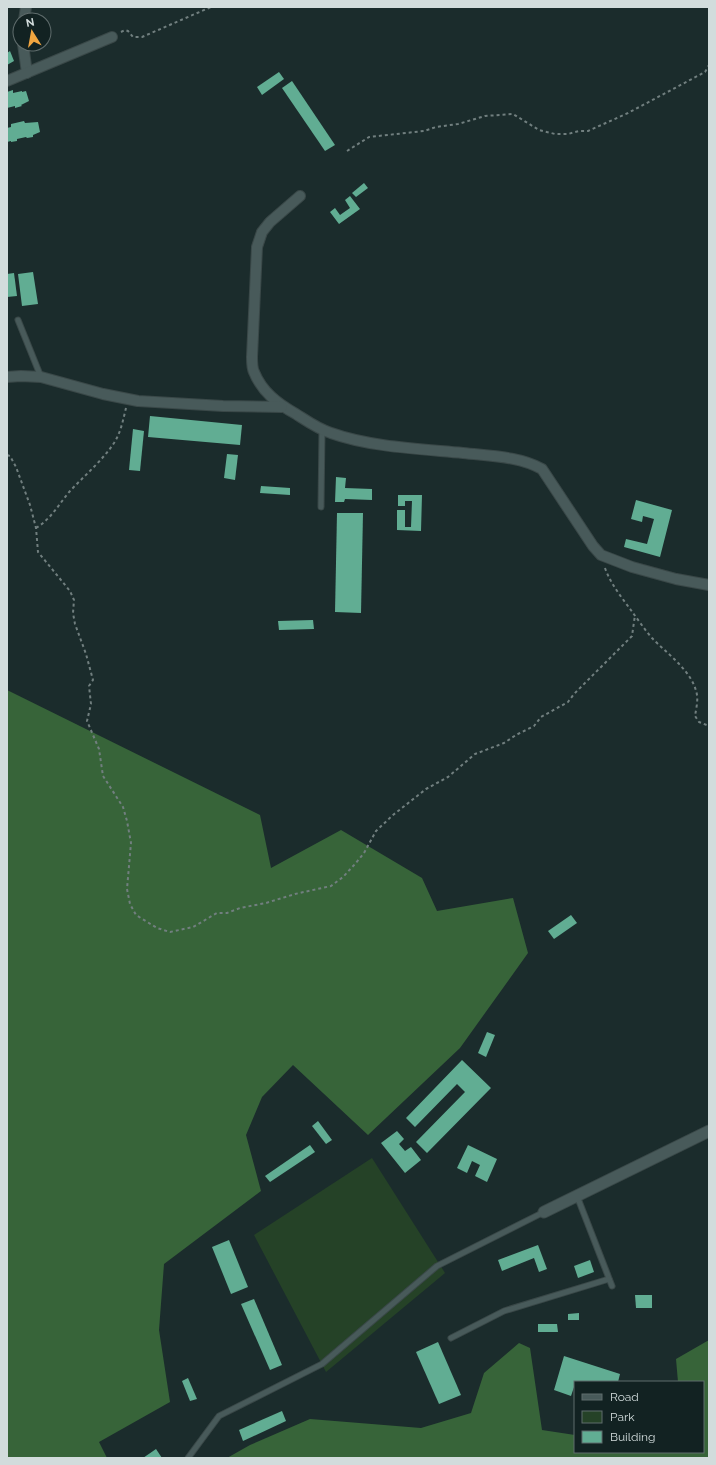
<svg xmlns="http://www.w3.org/2000/svg" width="716" height="1465" font-family="Raleway,sans-serif">
	<style>
		.green { fill: #254227 }
		.forest { fill: #376439 }
		.building { fill: #61ad93 }
		.lines { fill: none; stroke-linecap: round; stroke-linejoin: round }
		.service-casing { stroke: #3a4848; stroke-width: 7 }
		.minor-casing { stroke: #3a4848; stroke-width: 12 }
		.tertiary-casing { stroke: #3a4848; stroke-width: 13 }
		.path { stroke: #717f7f; stroke-width: 2; stroke-dasharray: 3 3; stroke-linecap: butt }
		.service { stroke: #485a5a; stroke-width: 5 }
		.minor { stroke: #485a5a; stroke-width: 10 }
		.tertiary { stroke: #485a5a; stroke-width: 11 }
	</style>
	<rect width="100%" height="100%" fill="#1b2c2c"/>
	<polygon class="green" points="372,1158 445,1273 326,1372 254,1235"/>
	<g class="forest">
		<polygon points="7,690 260,815 271,868 341,830 422,878 437,911 513,898 528,953 460,1048 368,1135 293,1065 262,1097 246,1135 261,1191 164,1264 159,1330 170,1402 99,1442 107,1458 7,1458"/>
		<polygon points="709,1340 709,1458 227,1458 250,1445 310,1419 421,1428 471,1413 484,1373 519,1343 530,1348 542,1430 575,1435 575,1452 703,1452 703,1382 678,1382 676,1359"/>
	</g>
	<g class="building">
		<polygon points="10,51 14,61 7,65 7,53"/>
		<polygon points="279,72 284,79 262,95 257,87"/>
		<polygon points="292,81 335,145 325,151 282,88"/>
		<polygon points="13,90 13,93 22,91 22,92 26,91 29,101 21,105 22,106 15,108 15,106 7,108 7,92"/>
		<polygon points="24,121 25,123 38,122 40,132 33,135 33,137 27,138 26,137 17,139 17,141 11,142 11,141 7,142 7,128 11,127 11,124"/>
		<polygon points="364,183 368,188 356,197 352,193"/>
		<polygon points="350,196 360,209 339,224 330,212 335,208 340,215 350,208 345,200"/>
		<polygon points="33,272 38,304 22,306 18,274"/>
		<polygon points="14,273 17,296 7,297 7,274"/>
		<polygon points="150,416 242,425 240,445 148,437"/>
		<polygon points="133,429 144,431 140,471 129,470"/>
		<polygon points="227,454 238,455 235,480 224,478"/>
		<polygon points="336,477 346,478 345,488 372,489 372,500 345,499 344,502 335,502"/>
		<polygon points="261,486 290,488 290,495 260,493"/>
		<polygon points="398,495 422,495 421,531 397,530 397,510 405,510 405,527 411,527 412,501 405,501 405,506 398,506"/>
		<polygon points="636,500 672,510 660,557 624,547 626,539 647,544 654,519 643,516 642,522 631,519"/>
		<polygon points="337,513 363,513 361,613 335,612"/>
		<polygon points="313,620 314,629 279,630 278,621"/>
		<polygon points="571,915 577,923 554,939 548,931"/>
		<polygon points="487,1032 495,1035 486,1057 478,1053"/>
		<polygon points="462,1060 491,1088 427,1153 416,1142 465,1092 457,1084 415,1127 406,1118"/>
		<polygon points="318,1121 332,1140 326,1144 312,1126"/>
		<polygon points="397,1131 404,1139 399,1144 405,1151 411,1147 421,1160 405,1173 381,1143"/>
		<polygon points="310,1145 315,1152 270,1182 265,1176"/>
		<polygon points="468,1145 497,1159 487,1182 475,1176 480,1165 472,1161 467,1173 457,1168"/>
		<polygon points="229,1240 248,1287 231,1294 212,1247"/>
		<polygon points="538,1245 547,1269 539,1272 534,1258 502,1271 498,1260"/>
		<polygon points="590,1260 594,1272 578,1278 574,1266"/>
		<polygon points="635,1295 652,1295 652,1308 636,1308"/>
		<polygon points="254,1299 282,1365 270,1370 241,1304"/>
		<polygon points="579,1313 579,1320 568,1320 568,1314"/>
		<polygon points="538,1324 557,1324 558,1332 538,1332"/>
		<polygon points="438,1342 461,1395 439,1404 416,1352"/>
		<polygon points="564,1356 620,1374 618,1382 576,1381 571,1396 554,1390"/>
		<polygon points="188,1378 197,1399 190,1401 182,1381"/>
		<polygon points="282,1411 286,1421 243,1441 239,1430"/>
		<polygon points="156,1449 162,1458 143,1458"/>
	</g>
	<g class="lines">
		<g class="service-casing">
			<g id="service">
				<polyline points="18,320 41,377"/>
				<polyline points="321,507 322,430"/>
				<polyline points="577,1196 612,1286"/>
				<polyline points="451,1338 504,1311 609,1279"/>
				<polyline points="188,1458 219,1416 322,1364 437,1266 544,1212"/>
			</g>
		</g>
		<g class="minor-casing">
			<g id="minor">
				<polyline points="24,20 26,7"/>
				<polyline points="23,44 27,73"/>
				<polyline points="7,81 112,37"/>
				<path d="M300,196L270,222L262,232L257,247L252,357C252,362 252,368 254,372C262,392 278,404 296,414C307,421 318,429 331,433C370,447 421,449 463,453C489,456 519,456 542,469L593,546L601,555L632,567L676,579L709,585"/>
				<polyline points="7,377 21,376 41,377 103,394 138,401 223,406 282,407"/>
			</g>
		</g>
		<g class="tertiary-casing">
			<polyline id="tertiary" points="544,1212 709,1131"/>
		</g>
		<g class="path">
			<polyline points="121,32 125,30 128,31 133,37 142,37 211,7"/>
			<polyline points="347,151 369,137 424,131 436,127 458,124 485,116 513,114 539,130 555,134 568,134 579,131 588,131 628,113 705,72 709,65"/>
			<polyline points="7,455 10,456 16,467 30,505 36,528 38,552 70,591 74,600 73,613 75,624 86,654 93,680 89,686 91,704 87,721 99,749 103,776 123,807 127,821 131,843 127,889 130,904 136,915 157,928 170,932 193,927 217,913 227,913 240,908 266,903 295,894 331,886 343,877 355,864 364,853 376,831 393,815 426,789 448,777 475,754 504,743 516,735 534,726 541,717 568,702 574,694 632,636 635,615"/>
			<path d="M36,528C51,519 59,504 70,491C85,475 102,461 114,443C121,432 123,420 126,408"/>
			<path d="M605,568C611,585 623,599 633,613C639,621 645,630 652,638C667,654 693,671 697,695C698,701 696,710 695,716L699,722L709,726"/>
		</g>
		<use href="#service" class="service"/>
		<use href="#minor" class="minor"/>
		<use href="#tertiary" class="tertiary"/>
	</g>
	<rect width="716" height="1465" fill="none" stroke="#d2dcdc" stroke-width="16"/>
	<rect x="574" y="1381" width="130" height="72" fill="#122222" stroke="#5f6c6c"/>
	<rect x="582" y="1394" width="20" height="6" fill="#485a5a" stroke="#5f6c6c"/>
	<text x="610" y="1401" font-size="12" fill="#d2dcdc">Road</text>
	<rect x="582" y="1411" width="20" height="12" fill="#254227" stroke="#5f6c6c"/>
	<text x="610" y="1421" font-size="12" fill="#d2dcdc">Park</text>
	<rect x="582" y="1431" width="20" height="12" fill="#61ad93" stroke="#5f6c6c"/>
	<text x="610" y="1441" font-size="12" fill="#d2dcdc">Building</text>
	<g transform="translate(32 32) rotate(349)"><circle r="19" fill="#122222" stroke="#5f6c6c"/>
	<path d="M0-3L7 15L0 10L-7 15Z" fill="#f1a640"/>
	<text y="-6" font-size="11" font-weight="bold" text-anchor="middle" fill="#d2dcdc">N</text>
	</g>
</svg>
